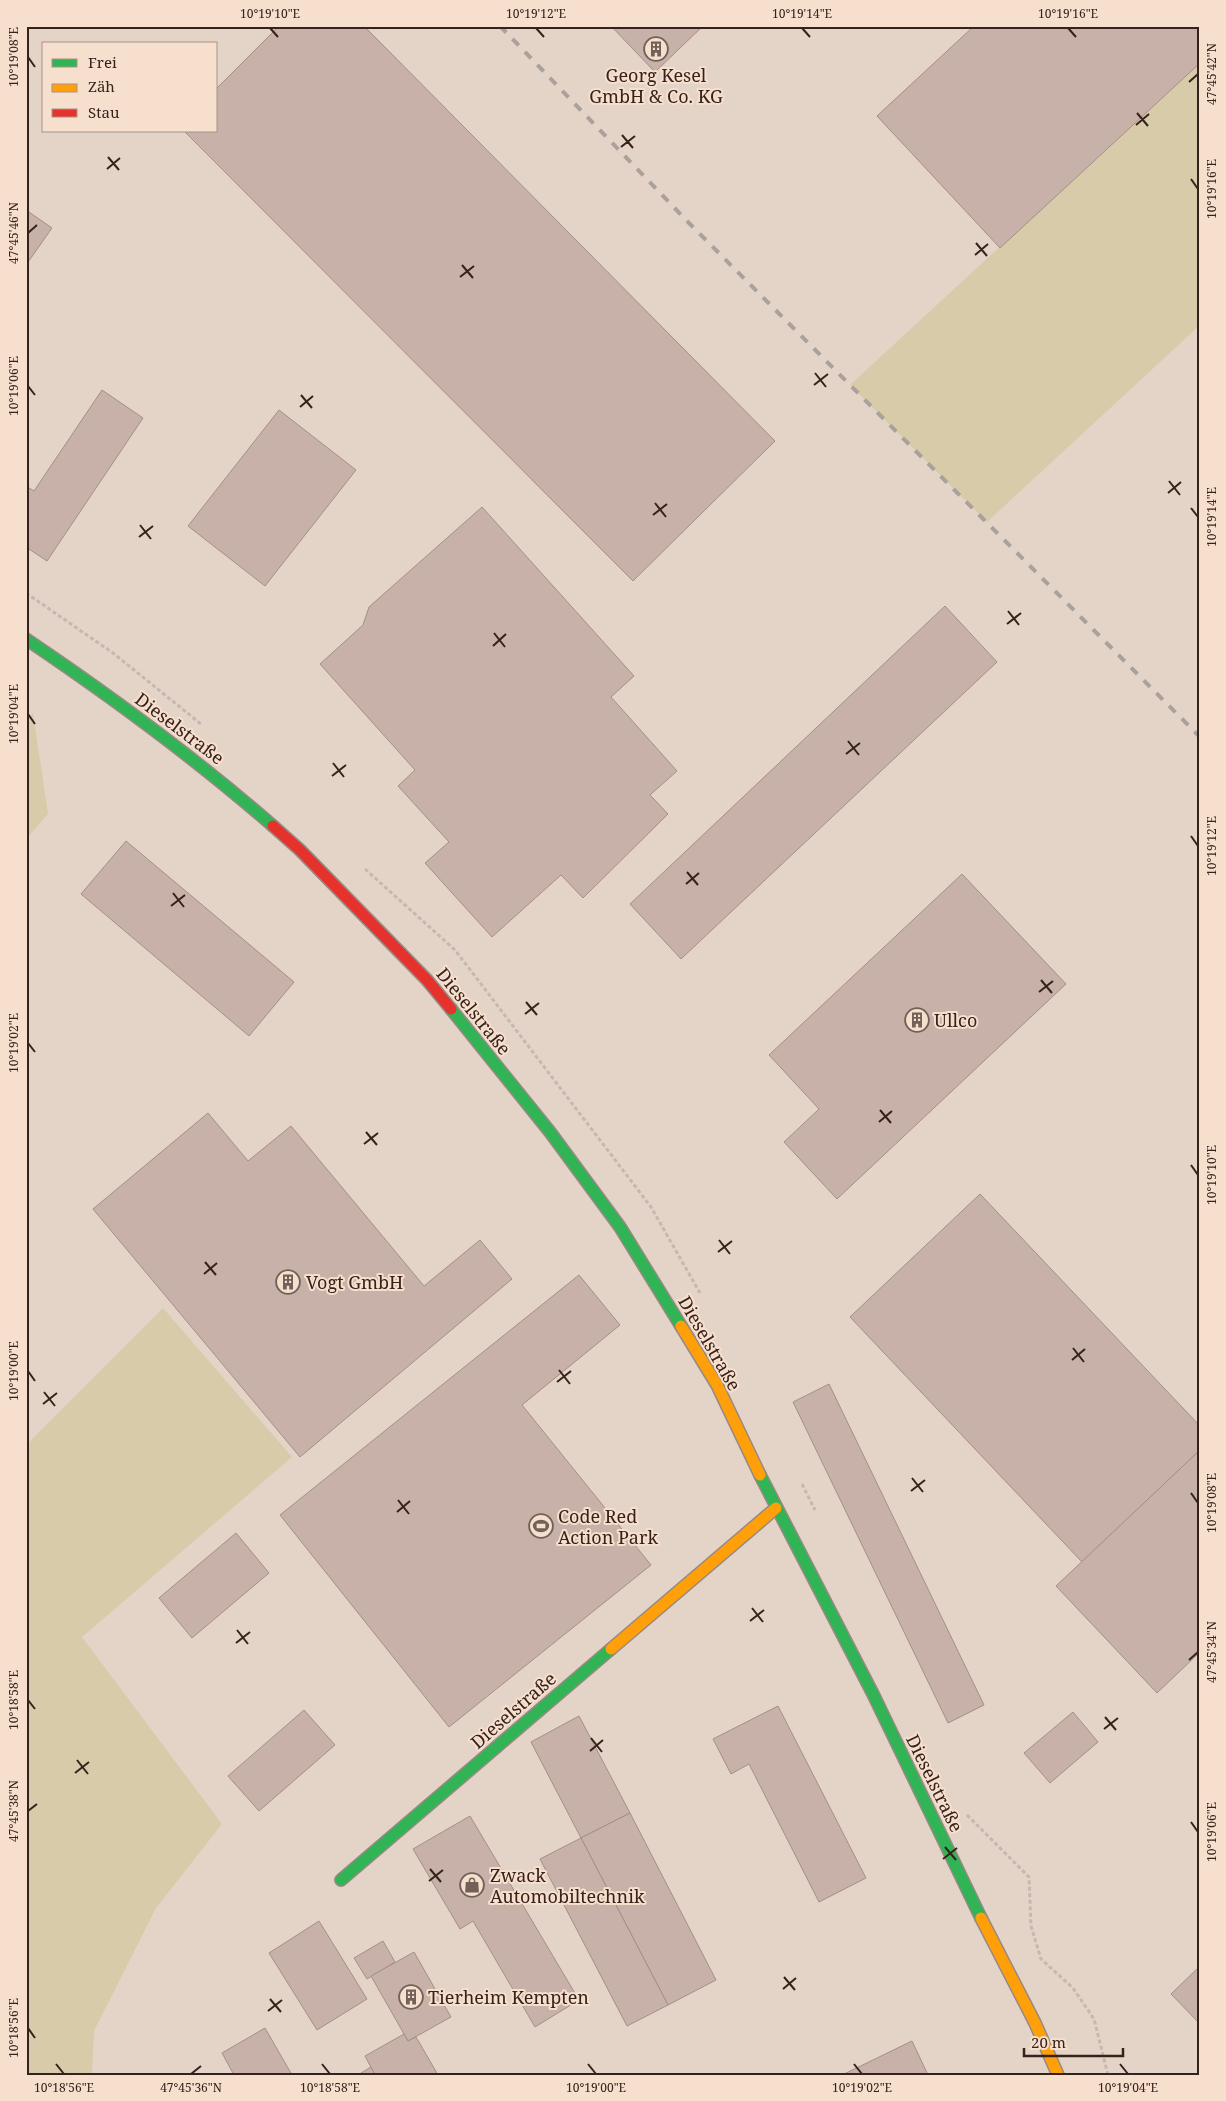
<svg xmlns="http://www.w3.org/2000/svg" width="1226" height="2101" font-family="'Noto Serif',serif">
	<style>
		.green { fill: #d7cbaa }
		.building { fill: #c7b1a9; stroke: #a48f88 }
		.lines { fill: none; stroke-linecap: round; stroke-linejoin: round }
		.fast-casing { stroke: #988982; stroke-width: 14 }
		.slow-casing { stroke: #988982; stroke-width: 14 }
		.jam-casing { stroke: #988982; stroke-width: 14 }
		.path { stroke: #c3b8b2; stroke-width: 3; stroke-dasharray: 4 2.5; stroke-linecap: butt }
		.fast { stroke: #30b455; stroke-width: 11 }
		.slow { stroke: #ff9f0a; stroke-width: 11 }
		.jam { stroke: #e5322d; stroke-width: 11 }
		.rail { stroke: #aaa19c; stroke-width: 4; stroke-dasharray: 9 9; stroke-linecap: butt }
		.ticks { fill: none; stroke: #36211b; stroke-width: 2 }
		.labels { text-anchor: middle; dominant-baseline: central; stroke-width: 4; stroke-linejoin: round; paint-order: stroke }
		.poi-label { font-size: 18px; fill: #36211b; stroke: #f7dfcd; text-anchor: start }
		.street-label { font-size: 18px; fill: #36211b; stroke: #f7dfcd }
		.neatline { fill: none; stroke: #36211b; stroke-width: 2 }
		.ticks-label { font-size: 12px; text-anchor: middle; fill: #36211b }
	</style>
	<rect width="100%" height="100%" fill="#e4d4c8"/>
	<g class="green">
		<polygon points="1200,62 1200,325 987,522 850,385"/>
		<polygon points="33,713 48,814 26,839 26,722"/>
		<polygon points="163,1308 292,1457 82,1637 222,1824 156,1908 94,2031 92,2075 26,2075 26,1445"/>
	</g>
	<g class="building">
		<polygon points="279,26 364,26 775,441 633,581 184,131 216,131 216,89"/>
		<polygon points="611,26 703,26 655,72"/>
		<polygon points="974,26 1200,26 1200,63 1000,248 877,116"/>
		<polygon points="26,210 52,228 26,265"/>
		<polygon points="102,390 143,418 47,561 26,547 26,486 34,491"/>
		<polygon points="279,410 356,470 265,586 188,526"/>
		<polygon points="482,507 634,676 611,697 677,771 650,795 668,814 583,898 561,875 492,937 425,863 449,842 398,786 415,770 320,664 363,625 369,607"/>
		<polygon points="945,606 997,662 681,959 630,904"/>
		<polygon points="126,841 294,982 249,1036 81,894"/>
		<polygon points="962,874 1066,984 837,1199 784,1142 819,1109 769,1055"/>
		<polygon points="208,1113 248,1161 291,1126 424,1286 480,1240 512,1279 300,1457 93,1209"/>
		<polygon points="980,1194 1200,1426 1200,1450 1082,1562 850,1317"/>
		<polygon points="579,1275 620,1325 522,1405 651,1565 449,1727 280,1515"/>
		<polygon points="829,1384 984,1705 948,1723 793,1402"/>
		<polygon points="1200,1450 1200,1652 1157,1693 1056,1586"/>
		<polygon points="236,1533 269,1573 192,1638 159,1598"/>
		<polygon points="778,1706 866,1878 819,1902 749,1764 731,1774 713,1739"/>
		<polygon points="304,1710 335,1745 259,1811 228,1776"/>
		<polygon points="1073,1712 1098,1742 1050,1783 1024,1753"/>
		<polygon points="579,1716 630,1813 581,1838 531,1742"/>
		<polygon points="630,1813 716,1980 668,2005 581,1838"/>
		<polygon points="470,1816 579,2000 535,2027 473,1921 460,1929 413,1849"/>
		<polygon points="581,1838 668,2005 627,2026 540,1859"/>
		<polygon points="319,1921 367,1999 317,2030 269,1953"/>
		<polygon points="383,1941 395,1962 367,1979 354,1958"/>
		<polygon points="414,1952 451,2017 408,2041 371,1976"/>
		<polygon points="1200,1966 1200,2024 1171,1994"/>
		<polygon points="265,2028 292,2075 234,2075 222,2053"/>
		<polygon points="404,2034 408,2041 416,2037 438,2075 375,2075 365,2056"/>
		<polygon points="912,2041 928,2075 842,2075"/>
		<polygon points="371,2067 375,2075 358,2075"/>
	</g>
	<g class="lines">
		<g class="fast-casing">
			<g id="fast">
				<path d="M26,639C112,697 195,758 273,826"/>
				<polyline points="451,1009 550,1132 620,1227 681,1326"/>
				<polyline points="760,1475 873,1694 981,1918"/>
				<polyline points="341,1880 611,1649"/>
			</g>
		</g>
		<g class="slow-casing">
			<g id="slow">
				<polyline points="681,1326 717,1385 760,1475"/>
				<polyline points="611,1649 776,1508"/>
				<polyline points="981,1918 1035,2023 1058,2075"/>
			</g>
		</g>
		<g class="jam-casing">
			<polyline id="jam" points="273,826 300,850 427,980 451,1009"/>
		</g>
		<g class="path">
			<polyline points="26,593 113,653 201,724"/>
			<polyline points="365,869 455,950 651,1207 700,1293"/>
			<polyline points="802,1484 815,1510"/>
			<polyline points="967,1815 1029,1877 1031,1926 1041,1959 1073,1988 1094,2019 1108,2075"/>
		</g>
		<use href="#fast" class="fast"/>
		<use href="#slow" class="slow"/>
		<use href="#jam" class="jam"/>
		<polyline class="rail" points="500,26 689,223 1200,737"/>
	</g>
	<path class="ticks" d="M270,28L278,37M536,28L544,37M802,28L810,37M1068,28L1076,37M28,57L35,67M1189,82L1198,74M1137,113L1148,126M1136,125L1149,114M622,135L633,148M621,147L635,136M108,157L119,170M107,169L120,158M1191,179L1198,189M28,233L37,225M976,243L987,256M975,255L988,244M462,265L473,278M460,277L474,266M815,373L826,387M814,385L828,374M28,386L35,395M301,395L312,408M300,407L313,396M1169,481L1180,495M1168,493L1181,482M655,503L666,517M1191,508L1198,517M653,515L667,504M140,525L151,539M139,537L153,526M1008,611L1019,625M1007,624L1021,613M494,633L505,647M493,646L506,634M28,714L35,724M848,741L859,755M846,754L860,743M333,763L344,777M332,776L346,765M1191,836L1198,846M687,872L698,885M686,884L699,873M173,893L184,907M171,906L185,895M1041,980L1052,993M1039,992L1053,981M526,1002L537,1015M525,1014L539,1003M28,1043L35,1052M880,1110L891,1123M879,1122L892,1111M366,1132L377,1145M364,1144L378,1133M1191,1165L1198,1175M719,1240L730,1254M718,1252L732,1241M205,1262L216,1275M204,1274L217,1263M1073,1348L1084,1362M1072,1360L1085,1349M559,1370L570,1384M28,1371L35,1381M557,1382L571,1371M44,1392L55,1406M43,1404L57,1393M912,1478L923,1492M911,1491L925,1480M1191,1493L1198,1503M398,1500L409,1514M397,1512L410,1501M752,1608L763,1622M750,1621L764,1610M237,1630L248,1644M236,1643L250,1632M1189,1660L1198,1652M28,1700L35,1709M1105,1717L1116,1730M1104,1729L1118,1718M591,1738L602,1752M590,1751L603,1740M77,1760L88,1774M75,1773L89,1762M28,1811L37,1804M1191,1822L1198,1832M945,1847L956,1860M943,1859L957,1848M430,1869L441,1882M429,1881L443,1870M784,1977L795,1990M783,1989L796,1978M270,1999L281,2012M268,2011L282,2000M28,2028L35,2038M56,2064L64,2074M322,2064L330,2074M588,2064L596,2074M854,2064L862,2074M1120,2064L1128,2074M191,2074L201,2066"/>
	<defs>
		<g id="building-ring" transform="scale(1.25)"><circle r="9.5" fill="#f7dfcd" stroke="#736058" stroke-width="1.5"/><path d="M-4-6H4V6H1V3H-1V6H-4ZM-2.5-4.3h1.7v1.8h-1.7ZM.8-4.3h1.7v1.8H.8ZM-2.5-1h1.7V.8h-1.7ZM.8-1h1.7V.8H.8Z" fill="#736058"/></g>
		<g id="stadium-ring" transform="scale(1.25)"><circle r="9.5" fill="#f7dfcd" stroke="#736058" stroke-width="1.5"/><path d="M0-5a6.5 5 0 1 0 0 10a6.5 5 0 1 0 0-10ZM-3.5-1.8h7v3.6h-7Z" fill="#736058"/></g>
		<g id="shop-ring" transform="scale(1.25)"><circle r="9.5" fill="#f7dfcd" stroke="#736058" stroke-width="1.5"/><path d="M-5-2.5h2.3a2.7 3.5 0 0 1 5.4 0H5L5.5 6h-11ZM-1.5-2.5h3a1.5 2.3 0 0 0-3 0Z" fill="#736058"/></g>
	</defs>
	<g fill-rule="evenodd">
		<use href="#building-ring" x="656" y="49"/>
		<use href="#building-ring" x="917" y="1020"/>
		<use href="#building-ring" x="288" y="1282"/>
		<use href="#stadium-ring" x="541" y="1526"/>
		<use href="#shop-ring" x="472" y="1885"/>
		<use href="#building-ring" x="411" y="1997"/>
	</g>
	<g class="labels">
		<g class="poi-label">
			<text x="656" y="75" text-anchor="middle">Georg Kesel<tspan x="656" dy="21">GmbH &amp; Co. KG</tspan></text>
			<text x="934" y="1020">Ullco</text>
			<text x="306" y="1282">Vogt GmbH</text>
			<text x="558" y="1516">Code Red<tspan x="558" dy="21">Action Park</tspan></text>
			<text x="490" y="1875">Zwack<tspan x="490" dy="21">Automobiltechnik</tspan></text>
			<text x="428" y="1997">Tierheim Kempten</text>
		</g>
		<g class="street-label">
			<text transform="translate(180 728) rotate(37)">Dieselstraße</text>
			<text transform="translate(474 1011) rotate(51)">Dieselstraße</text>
			<text transform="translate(710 1343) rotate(60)">Dieselstraße</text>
			<text transform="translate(513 1710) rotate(-41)">Dieselstraße</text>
			<text transform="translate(935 1783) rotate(64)">Dieselstraße</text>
		</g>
	</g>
	<rect width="1226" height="2101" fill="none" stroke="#f7dfcd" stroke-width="55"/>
	<rect x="42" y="42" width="175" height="90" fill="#f7dfcd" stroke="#aa9386"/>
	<rect x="52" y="59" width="25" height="8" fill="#30b455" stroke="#aa9386"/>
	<text x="88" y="68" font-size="15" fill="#36211b">Frei</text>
	<rect x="52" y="84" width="25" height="8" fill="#ff9f0a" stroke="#aa9386"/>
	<text x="88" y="92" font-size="15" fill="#36211b">Zäh</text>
	<rect x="52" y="109" width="25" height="8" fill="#e5322d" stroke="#aa9386"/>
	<text x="88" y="118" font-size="15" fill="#36211b">Stau</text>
	<path d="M1024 2048v8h99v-8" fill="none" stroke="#36211b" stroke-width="2.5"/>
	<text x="1031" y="2048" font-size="15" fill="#36211b" stroke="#f7dfcd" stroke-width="4" paint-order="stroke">20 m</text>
	<rect x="28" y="28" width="1170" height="2046" class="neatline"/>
	<g class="ticks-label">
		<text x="270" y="18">10°19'10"E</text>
		<text x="536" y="18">10°19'12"E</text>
		<text x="802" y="18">10°19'14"E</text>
		<text x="1068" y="18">10°19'16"E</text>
		<text transform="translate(14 57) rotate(-90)" y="4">10°19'08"E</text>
		<text transform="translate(1212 74) rotate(-90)" y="4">47°45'42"N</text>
		<text transform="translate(1212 189) rotate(-90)" y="4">10°19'16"E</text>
		<text transform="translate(14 233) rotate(-90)" y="4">47°45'46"N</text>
		<text transform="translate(14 386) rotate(-90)" y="4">10°19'06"E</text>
		<text transform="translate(1212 517) rotate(-90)" y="4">10°19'14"E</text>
		<text transform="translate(14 714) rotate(-90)" y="4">10°19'04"E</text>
		<text transform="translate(1212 846) rotate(-90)" y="4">10°19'12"E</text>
		<text transform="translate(14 1043) rotate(-90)" y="4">10°19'02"E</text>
		<text transform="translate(1212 1175) rotate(-90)" y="4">10°19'10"E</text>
		<text transform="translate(14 1371) rotate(-90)" y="4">10°19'00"E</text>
		<text transform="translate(1212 1503) rotate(-90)" y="4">10°19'08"E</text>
		<text transform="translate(1212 1652) rotate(-90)" y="4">47°45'34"N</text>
		<text transform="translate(14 1700) rotate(-90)" y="4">10°18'58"E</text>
		<text transform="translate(14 1811) rotate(-90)" y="4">47°45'38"N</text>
		<text transform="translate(1212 1832) rotate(-90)" y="4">10°19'06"E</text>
		<text transform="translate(14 2028) rotate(-90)" y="4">10°18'56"E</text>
		<text x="64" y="2092">10°18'56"E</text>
		<text x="191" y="2092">47°45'36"N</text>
		<text x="330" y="2092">10°18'58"E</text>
		<text x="596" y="2092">10°19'00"E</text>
		<text x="862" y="2092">10°19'02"E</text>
		<text x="1128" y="2092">10°19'04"E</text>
	</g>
</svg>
